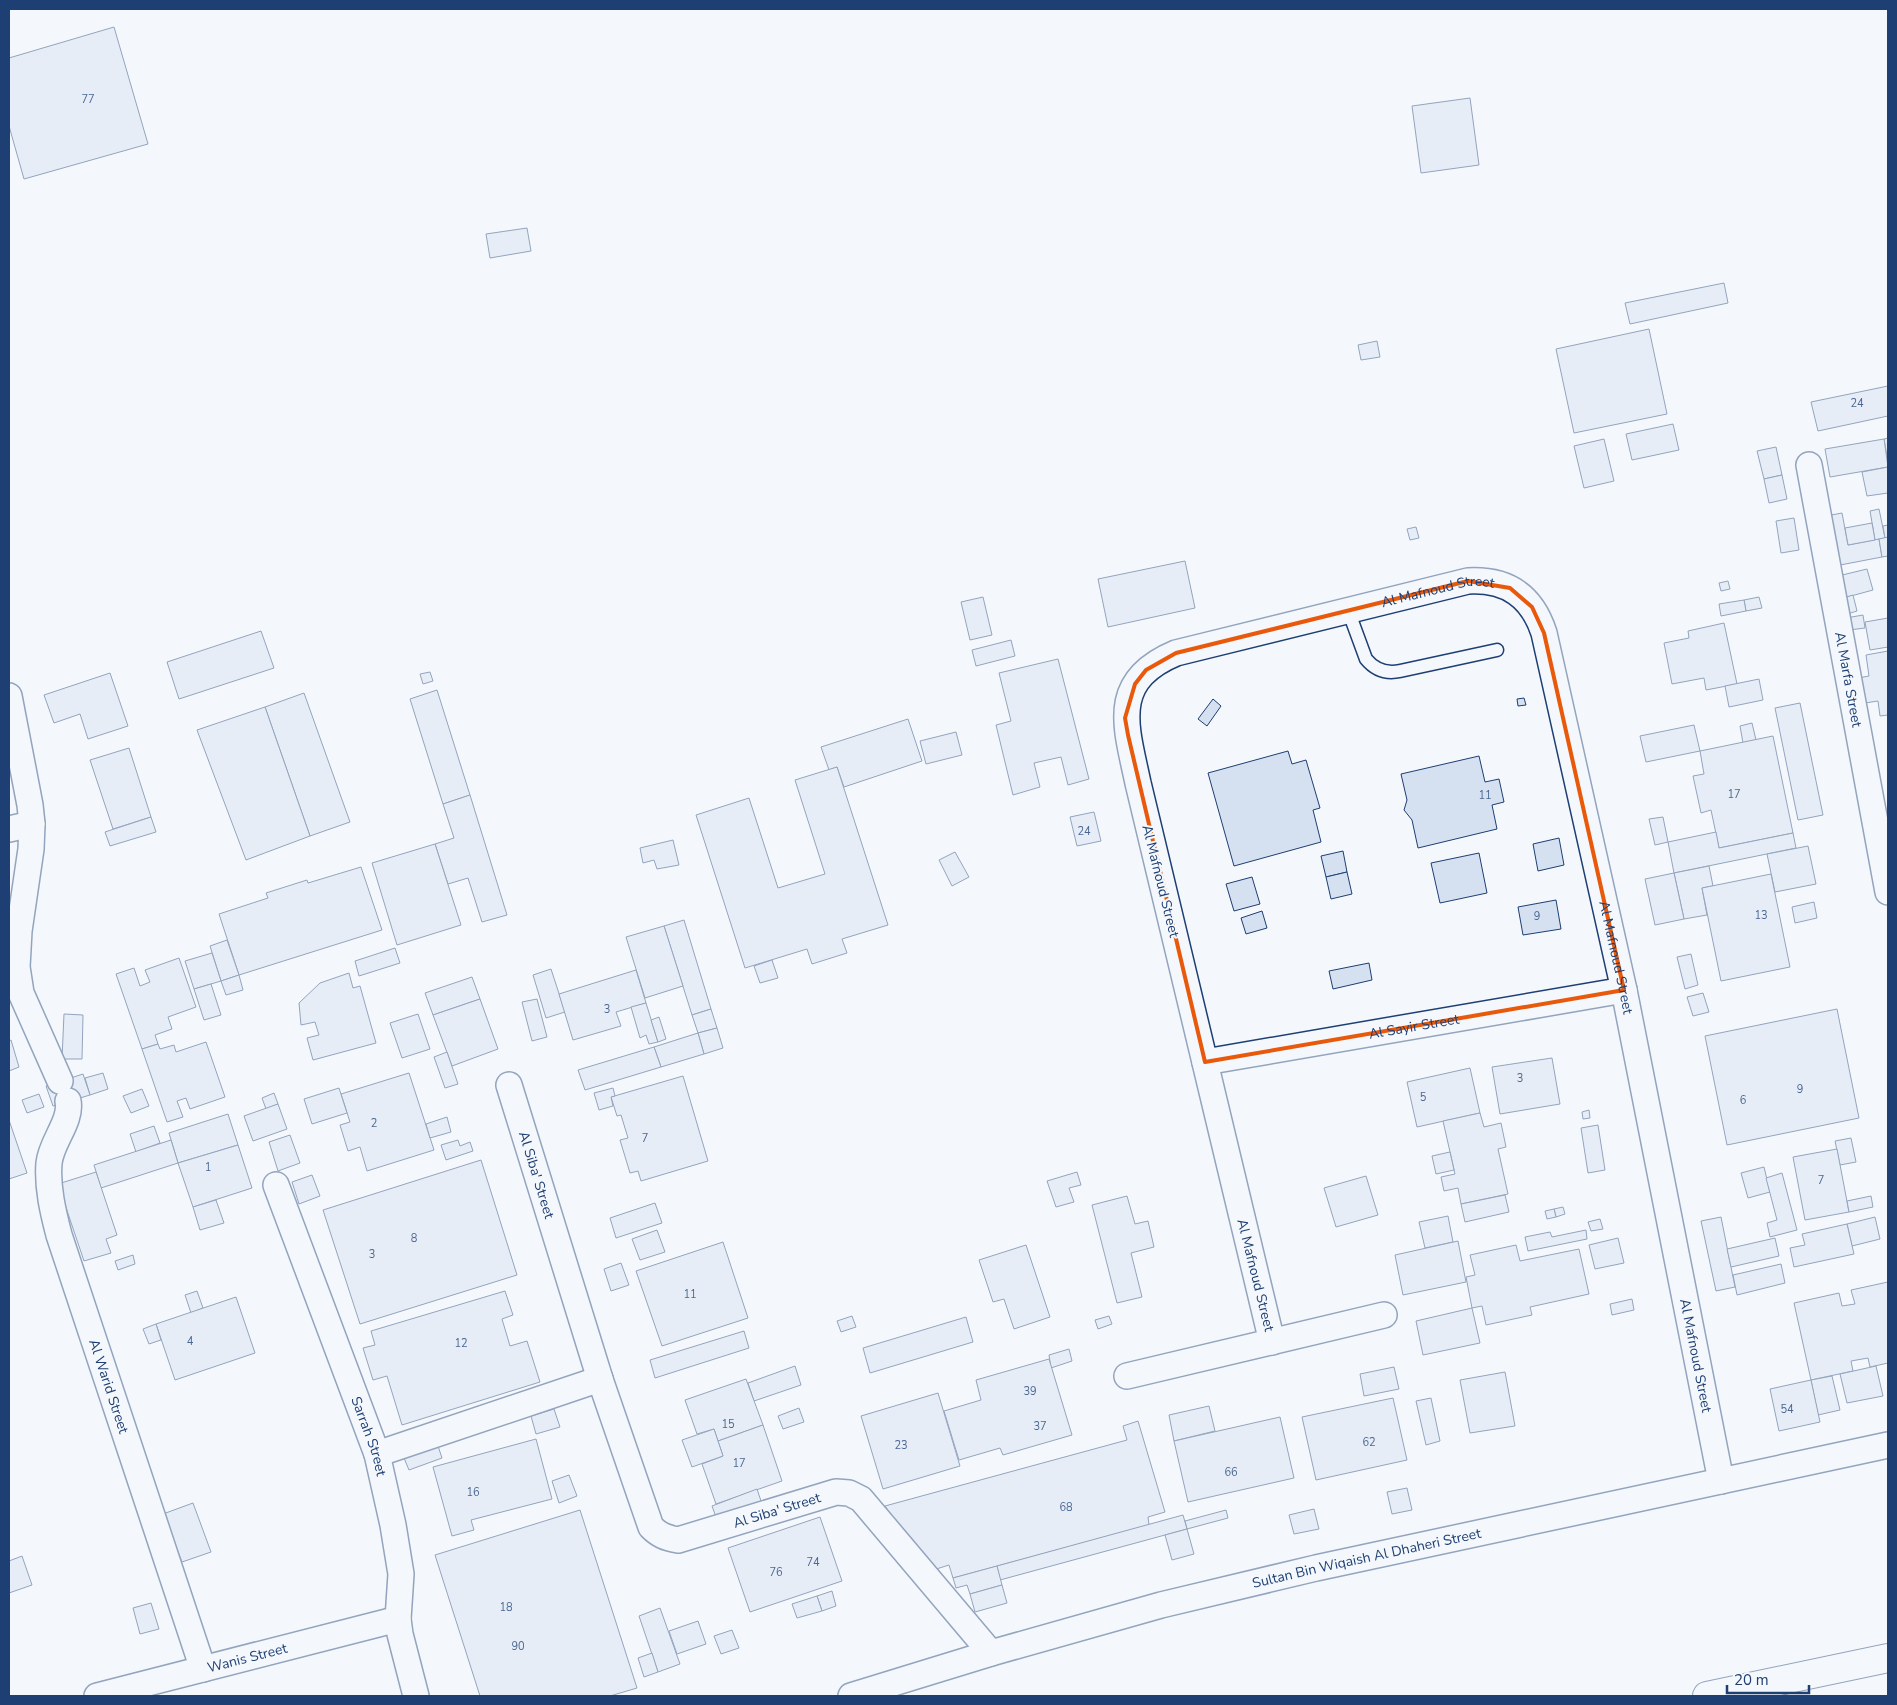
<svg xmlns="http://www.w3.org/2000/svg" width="1897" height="1705" font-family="'Nunito Sans',sans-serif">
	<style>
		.building { fill: #d5e0f0; stroke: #1d3f73 }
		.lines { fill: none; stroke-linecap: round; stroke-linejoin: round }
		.service-casing { stroke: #1d3f73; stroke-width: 15 }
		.minor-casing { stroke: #1d3f73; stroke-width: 28 }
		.trunk-casing { stroke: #1d3f73; stroke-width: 30 }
		.service { stroke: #f4f7fb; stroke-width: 12 }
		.minor { stroke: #f4f7fb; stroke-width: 25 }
		.trunk { stroke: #f4f7fb; stroke-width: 28 }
		.marked { fill: none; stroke: #e8590c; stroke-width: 4; stroke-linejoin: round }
		.labels { text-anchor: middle; stroke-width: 4; stroke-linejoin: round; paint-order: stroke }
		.number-label { font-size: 11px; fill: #4b6792 }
		.street-label { font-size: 14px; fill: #1d3f73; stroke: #f4f7fb }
	</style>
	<rect width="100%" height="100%" fill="#f4f7fb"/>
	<!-- building -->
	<g class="building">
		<polygon points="114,27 148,144 24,179 9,126 9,58"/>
		<polygon points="1470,98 1479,165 1421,173 1412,106"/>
		<polygon points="527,228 531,251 490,258 486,234"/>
		<polygon points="1724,283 1728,303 1630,324 1625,303"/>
		<polygon points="1649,329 1667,414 1574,433 1556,349"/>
		<polygon points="1377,341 1380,357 1361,360 1358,345"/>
		<polygon points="1888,386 1888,416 1818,431 1811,402"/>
		<polygon points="1673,424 1679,450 1632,460 1626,434"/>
		<polygon points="1888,438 1888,462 1884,439"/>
		<polygon points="1604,439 1614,481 1584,488 1574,446"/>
		<polygon points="1884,439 1888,467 1830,477 1825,449"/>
		<polygon points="1776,447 1782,475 1764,479 1757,451"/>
		<polygon points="1888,467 1888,493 1867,496 1862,472"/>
		<polygon points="1782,475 1787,499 1769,503 1764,479"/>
		<polygon points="1879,509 1885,538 1875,540 1870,511"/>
		<polygon points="1842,513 1848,545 1879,539 1882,557 1835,566 1826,516"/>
		<polygon points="1794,518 1799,550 1781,553 1776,521"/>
		<polygon points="1872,523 1875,540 1848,545 1845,528"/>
		<polygon points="1888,525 1888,537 1885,538 1883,526"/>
		<polygon points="1416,527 1419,538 1410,540 1407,529"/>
		<polygon points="1888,537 1888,556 1882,557 1879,539"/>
		<polygon points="1185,561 1195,608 1108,627 1098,579"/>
		<polygon points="1867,569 1873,590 1840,599 1834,577"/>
		<polygon points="1728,581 1730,589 1721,591 1719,583"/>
		<polygon points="1853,595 1857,611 1844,615 1840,599"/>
		<polygon points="983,597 992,635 970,640 961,602"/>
		<polygon points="1759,597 1762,608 1746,611 1744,600"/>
		<polygon points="1744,600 1746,611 1721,616 1719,604"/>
		<polygon points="1863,615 1865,628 1849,630 1846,618"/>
		<polygon points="1888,618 1888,647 1870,650 1865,622"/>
		<polygon points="1724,623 1737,684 1706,690 1704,678 1672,684 1664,643 1689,638 1688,631"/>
		<polygon points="261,631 274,668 179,699 167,662"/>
		<polygon points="1011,640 1015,656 976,666 972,650"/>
		<polygon points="1888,651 1888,715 1880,716 1878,701 1858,704 1853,679 1869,676 1866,655"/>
		<polygon points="1058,659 1089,779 1068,785 1061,757 1034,763 1040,787 1013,795 996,725 1011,721 999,673"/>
		<polygon points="430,672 433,681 423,684 420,674"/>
		<polygon points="110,673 128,726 88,739 80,714 54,723 44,695"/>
		<polygon points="1759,679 1763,700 1729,707 1725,686"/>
		<polygon points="437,690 470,795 443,804 410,699"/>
		<polygon points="304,693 350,822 310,836 265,707"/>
		<polygon points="1524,698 1526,705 1518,706 1517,699"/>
		<polygon points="1213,699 1221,706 1207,726 1198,719"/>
		<polygon points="1800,703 1823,815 1798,820 1775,708"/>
		<polygon points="265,707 310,836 246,860 197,730"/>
		<polygon points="908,719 922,761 844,787 837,767 829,770 821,747"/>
		<polygon points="1752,723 1756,740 1743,743 1740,726"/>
		<polygon points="1694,725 1700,751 1646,762 1640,736"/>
		<polygon points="956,732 962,755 926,764 920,741"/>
		<polygon points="1773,736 1793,833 1719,848 1711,810 1701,813 1693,776 1704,774 1700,751"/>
		<polygon points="129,748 151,817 113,829 90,760"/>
		<polygon points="1288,751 1292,764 1306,760 1320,808 1313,810 1321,842 1234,866 1208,773"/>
		<polygon points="1479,756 1485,782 1499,779 1504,802 1492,805 1497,829 1418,848 1412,820 1404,810 1407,800 1401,774"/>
		<polygon points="837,767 888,925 842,939 847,953 812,964 807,949 745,968 696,815 749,798 778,888 825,874 795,780"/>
		<polygon points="470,795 507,915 482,922 468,878 448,884 435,844 454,838 443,804"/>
		<polygon points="1094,812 1101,841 1077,846 1070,817"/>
		<polygon points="151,817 156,832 110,846 105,832"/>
		<polygon points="1663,817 1668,842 1655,845 1649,819"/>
		<polygon points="1716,832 1719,848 1793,833 1796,848 1674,873 1668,842"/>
		<polygon points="1559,838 1564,865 1538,871 1533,844"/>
		<polygon points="673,840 679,865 657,869 654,860 643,863 640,848"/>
		<polygon points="435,844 461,925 397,945 372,863"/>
		<polygon points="1808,846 1816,884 1775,892 1767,854"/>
		<polygon points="1343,851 1347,872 1326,877 1321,856"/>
		<polygon points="955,852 969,877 952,886 939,860"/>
		<polygon points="1479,853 1487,893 1440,903 1431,863"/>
		<polygon points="1709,866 1713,886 1702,888 1707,915 1684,919 1674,873"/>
		<polygon points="361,867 382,930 239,975 219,914 268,898 266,893 307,880 308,883"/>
		<polygon points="1347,872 1352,894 1331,899 1326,877"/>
		<polygon points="1674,873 1684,919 1655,925 1645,879"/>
		<polygon points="1771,874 1790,967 1721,981 1702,888"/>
		<polygon points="1252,877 1260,904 1234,911 1226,884"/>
		<polygon points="1556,900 1561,929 1523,935 1518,907"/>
		<polygon points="1814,902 1817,918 1795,923 1792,907"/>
		<polygon points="1262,911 1267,928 1246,934 1241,918"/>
		<polygon points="684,920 711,1009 692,1015 664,926"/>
		<polygon points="664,926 683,986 645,998 626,937"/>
		<polygon points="227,940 239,975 221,981 210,946"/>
		<polygon points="395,948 400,963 359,976 355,961"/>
		<polygon points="212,953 221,981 194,989 185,961"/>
		<polygon points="1691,954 1698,985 1685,989 1677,957"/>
		<polygon points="179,958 196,1007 168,1017 172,1029 155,1035 158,1044 142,1049 116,974 134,968 140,986 150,982 145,970"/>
		<polygon points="772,960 778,978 760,983 754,966"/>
		<polygon points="1369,963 1372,980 1333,989 1329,971"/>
		<polygon points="551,969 565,1012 546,1018 533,975"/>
		<polygon points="636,970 646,1003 616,1012 621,1026 573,1040 559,994"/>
		<polygon points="349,973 353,988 360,986 376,1043 313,1060 307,1038 319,1035 315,1022 301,1025 299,1003 320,983"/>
		<polygon points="239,975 243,990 226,995 221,981"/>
		<polygon points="472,977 480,999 433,1015 425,993"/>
		<polygon points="211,984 221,1015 204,1020 194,989"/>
		<polygon points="1703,993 1709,1012 1693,1016 1687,997"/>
		<polygon points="480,999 498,1049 452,1066 433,1015"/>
		<polygon points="537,999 547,1037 532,1041 522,1002"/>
		<polygon points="646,1003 658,1042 649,1044 646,1035 640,1038 631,1007"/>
		<polygon points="711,1009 717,1028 698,1033 692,1015"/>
		<polygon points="1837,1009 1859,1118 1727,1145 1705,1036"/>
		<polygon points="64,1014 83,1015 82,1059 62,1059"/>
		<polygon points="418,1014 430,1049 402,1058 390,1023"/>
		<polygon points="659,1017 666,1039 658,1042 651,1020"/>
		<polygon points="717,1028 723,1048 704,1054 698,1033"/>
		<polygon points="698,1033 704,1054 661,1067 654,1047"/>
		<polygon points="11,1040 19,1067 9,1071 9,1041"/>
		<polygon points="206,1042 225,1097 190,1109 186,1098 177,1101 183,1117 167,1122 142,1049 158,1044 160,1049 174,1045 176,1052"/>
		<polygon points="654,1047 661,1067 585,1090 578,1070"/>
		<polygon points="447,1052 458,1084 445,1088 434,1057"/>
		<polygon points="1552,1058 1560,1104 1500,1114 1492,1067"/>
		<polygon points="1470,1068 1480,1113 1417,1127 1407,1082"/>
		<polygon points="103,1073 108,1089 90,1095 85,1078"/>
		<polygon points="409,1073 434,1150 367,1171 360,1147 348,1151 340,1125 350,1122 341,1094"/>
		<polygon points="83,1074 90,1095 53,1106 46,1086"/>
		<polygon points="683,1076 708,1161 641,1181 638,1171 630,1173 620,1140 628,1138 621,1115 617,1116 611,1097"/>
		<polygon points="339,1088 347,1113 312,1124 304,1099"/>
		<polygon points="613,1088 615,1096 611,1097 613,1106 599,1110 594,1093"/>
		<polygon points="142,1089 149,1106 131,1113 123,1096"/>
		<polygon points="274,1093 278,1104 266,1109 262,1098"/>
		<polygon points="39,1094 44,1107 27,1113 22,1100"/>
		<polygon points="278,1104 287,1129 253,1141 244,1116"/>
		<polygon points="1589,1110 1590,1118 1583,1119 1582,1112"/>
		<polygon points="1480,1113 1484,1127 1501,1123 1506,1147 1498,1149 1508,1194 1461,1204 1458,1188 1444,1191 1441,1177 1455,1174 1443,1121"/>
		<polygon points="228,1114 238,1145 178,1163 169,1133"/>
		<polygon points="447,1117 451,1132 430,1138 426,1124"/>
		<polygon points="9,1120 27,1173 9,1179"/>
		<polygon points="1598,1125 1605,1170 1588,1173 1581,1128"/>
		<polygon points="154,1126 160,1143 136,1152 130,1134"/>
		<polygon points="290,1135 300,1163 278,1171 269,1142"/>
		<polygon points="1851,1138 1856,1162 1840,1165 1835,1141"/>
		<polygon points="171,1140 178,1163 101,1188 94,1165"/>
		<polygon points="458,1140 460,1146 470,1142 473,1151 446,1160 441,1145"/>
		<polygon points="238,1145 252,1188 193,1207 178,1163"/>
		<polygon points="1837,1149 1849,1212 1805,1220 1793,1157"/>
		<polygon points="1450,1152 1454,1170 1436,1174 1432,1156"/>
		<polygon points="481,1160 517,1275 360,1324 323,1210"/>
		<polygon points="1764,1167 1770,1192 1748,1198 1741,1173"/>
		<polygon points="96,1172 117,1235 106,1239 111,1253 84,1261 58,1184"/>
		<polygon points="1077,1172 1081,1185 1069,1188 1074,1202 1056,1207 1047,1181"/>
		<polygon points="1782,1173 1797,1230 1770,1237 1767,1223 1777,1220 1766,1178"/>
		<polygon points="312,1175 320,1196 299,1204 292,1182"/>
		<polygon points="1366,1176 1378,1215 1336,1227 1324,1188"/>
		<polygon points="1505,1195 1509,1212 1465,1222 1461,1204"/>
		<polygon points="1127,1196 1135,1224 1148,1221 1154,1247 1131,1253 1142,1297 1117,1303 1092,1205"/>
		<polygon points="1871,1196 1873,1207 1849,1212 1847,1201"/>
		<polygon points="216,1200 224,1223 200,1230 193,1207"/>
		<polygon points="655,1203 662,1223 616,1238 610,1218"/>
		<polygon points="1563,1207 1565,1214 1556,1217 1554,1209"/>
		<polygon points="1554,1209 1556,1217 1547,1219 1545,1211"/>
		<polygon points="1448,1216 1453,1242 1425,1248 1419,1222"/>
		<polygon points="1721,1217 1735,1287 1716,1291 1701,1221"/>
		<polygon points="1875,1217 1880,1239 1852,1246 1847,1224"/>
		<polygon points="1600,1219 1603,1229 1591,1231 1588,1222"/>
		<polygon points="1847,1224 1854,1254 1794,1267 1790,1248 1805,1245 1802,1234"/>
		<polygon points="657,1230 665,1252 640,1260 632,1239"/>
		<polygon points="1586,1230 1587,1239 1528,1251 1525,1237 1550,1232 1552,1237"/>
		<polygon points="1618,1238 1624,1263 1595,1269 1589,1245"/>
		<polygon points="1775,1238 1779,1256 1731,1267 1727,1249"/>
		<polygon points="1458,1241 1466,1282 1403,1295 1395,1255"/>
		<polygon points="723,1242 748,1318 662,1346 636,1271"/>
		<polygon points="1026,1245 1050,1317 1014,1329 1004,1299 993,1302 979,1260"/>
		<polygon points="1516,1245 1520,1261 1579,1249 1589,1294 1530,1307 1532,1315 1486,1325 1482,1306 1472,1308 1466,1277 1475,1275 1470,1255"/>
		<polygon points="133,1255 135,1264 118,1270 115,1261"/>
		<polygon points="621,1263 629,1285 611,1291 604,1269"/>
		<polygon points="1781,1264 1785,1283 1737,1295 1733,1275"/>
		<polygon points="1888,1282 1888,1363 1870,1367 1868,1358 1851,1361 1853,1371 1811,1380 1794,1303 1839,1293 1842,1306 1855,1304 1851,1290"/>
		<polygon points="197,1291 203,1308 191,1313 185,1295"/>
		<polygon points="505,1291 513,1315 502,1319 510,1346 527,1341 540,1382 402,1425 387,1376 373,1380 363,1348 375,1345 371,1331"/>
		<polygon points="236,1297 255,1353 175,1380 156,1324"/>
		<polygon points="1632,1299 1634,1310 1612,1315 1610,1304"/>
		<polygon points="1472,1308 1480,1343 1423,1355 1416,1321"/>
		<polygon points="852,1316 856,1327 841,1332 837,1321"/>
		<polygon points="1109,1316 1112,1324 1098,1329 1095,1320"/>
		<polygon points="966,1317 973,1342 870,1373 863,1348"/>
		<polygon points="156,1324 161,1340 149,1344 143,1329"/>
		<polygon points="744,1331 749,1348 655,1378 650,1360"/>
		<polygon points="1069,1349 1072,1361 1051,1368 1049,1355"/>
		<polygon points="1049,1359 1072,1435 1003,1455 1000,1448 959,1460 944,1411 981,1400 976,1380"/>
		<polygon points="795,1366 801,1385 754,1401 748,1383"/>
		<polygon points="1876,1366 1883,1396 1847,1403 1840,1374"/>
		<polygon points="1394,1367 1399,1389 1364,1396 1360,1374"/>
		<polygon points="1505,1372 1515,1426 1470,1433 1460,1380"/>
		<polygon points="1832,1376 1840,1410 1818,1415 1811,1380"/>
		<polygon points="746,1379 763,1425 718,1441 714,1429 697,1434 685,1400"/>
		<polygon points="1811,1380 1820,1422 1779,1431 1770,1389"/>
		<polygon points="938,1393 960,1466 883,1489 861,1416"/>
		<polygon points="1393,1398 1407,1460 1316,1480 1302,1417"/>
		<polygon points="1431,1398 1440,1441 1426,1445 1416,1401"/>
		<polygon points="1209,1406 1215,1431 1174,1441 1169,1415"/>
		<polygon points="799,1408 804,1422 783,1429 778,1416"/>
		<polygon points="554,1409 560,1427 536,1434 531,1416"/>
		<polygon points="1280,1417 1294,1478 1188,1502 1174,1441"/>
		<polygon points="1138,1421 1165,1512 1148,1517 1149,1525 953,1578 949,1565 930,1571 885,1506 1127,1440 1123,1426"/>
		<polygon points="763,1425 782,1481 716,1504 702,1464 723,1456 718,1441"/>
		<polygon points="714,1429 723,1456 692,1467 682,1440"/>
		<polygon points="536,1439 552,1499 471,1520 474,1530 452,1536 433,1467"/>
		<polygon points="438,1446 442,1458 409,1470 404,1458"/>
		<polygon points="569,1475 577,1496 559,1503 552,1481"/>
		<polygon points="1407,1488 1412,1510 1392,1514 1387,1492"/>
		<polygon points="757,1489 761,1501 716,1517 712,1506"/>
		<polygon points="193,1503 211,1552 182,1562 163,1514"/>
		<polygon points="1314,1509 1319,1529 1294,1534 1289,1515"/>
		<polygon points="580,1510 637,1688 610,1696 480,1696 435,1555"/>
		<polygon points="1226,1510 1228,1518 1187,1529 1185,1521"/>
		<polygon points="1183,1515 1187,1529 1000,1580 997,1566"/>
		<polygon points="820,1517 842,1581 750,1612 728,1548"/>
		<polygon points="1187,1529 1194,1554 1172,1560 1165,1535"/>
		<polygon points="22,1556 32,1585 9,1593 9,1561"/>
		<polygon points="997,1566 1002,1585 970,1594 967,1585 956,1588 953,1578"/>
		<polygon points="1002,1585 1007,1603 975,1612 970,1594"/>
		<polygon points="832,1591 836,1606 822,1611 817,1596"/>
		<polygon points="817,1596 822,1611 797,1618 792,1604"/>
		<polygon points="151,1603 159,1629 140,1634 133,1608"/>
		<polygon points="660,1608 680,1664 658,1672 639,1616"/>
		<polygon points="698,1621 706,1644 677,1654 669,1631"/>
		<polygon points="732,1630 739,1648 721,1654 714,1636"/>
		<polygon points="652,1653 658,1672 644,1677 638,1658"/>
	</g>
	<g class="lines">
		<!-- service casing -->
		<g class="service-casing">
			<path id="service" d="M1348 610 1366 659C1375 670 1386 674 1400 671L1497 650"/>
		</g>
		<!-- minor casing -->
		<g class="minor-casing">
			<g id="minor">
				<path id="s1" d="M1809 465 1888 892"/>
				<polyline points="9,696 30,805 32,824 31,849 19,931 17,967 21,993 60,1081"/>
				<polyline points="9,829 32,824"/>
				<path id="s2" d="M1205 1062 1624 990"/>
				<path id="s3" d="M509 1085 600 1379 651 1527C659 1535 666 1538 678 1540L836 1492 849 1493 861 1499 991 1653"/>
				<path id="s4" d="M68 1101C72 1121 51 1142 49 1163 47 1187 53 1212 59 1235L203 1669"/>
				<path id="s5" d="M276 1185 377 1454 393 1525 401 1574 398 1619 400 1634 416 1696"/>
				<path id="s6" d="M1272 1342 1138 783C1126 726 1109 681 1176 653L1468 581C1507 579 1532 596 1544 633L1624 990 1721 1481"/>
				<polyline points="1127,1376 1384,1315"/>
				<polyline points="377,1454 600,1379"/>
				<path id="s7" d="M97 1696 398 1619"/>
				<path id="s8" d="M851 1696 991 1653 1161 1605 1316 1568 1888 1445"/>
			</g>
		</g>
		<!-- trunk casing -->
		<g class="trunk-casing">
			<polyline id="trunk" points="1707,1696 1888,1658"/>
		</g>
		<!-- service -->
		<use href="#service" class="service"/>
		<!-- minor -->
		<use href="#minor" class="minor"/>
		<!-- trunk -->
		<use href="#trunk" class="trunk"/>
	</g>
	<!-- marked area -->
	<path d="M0 0H1897V1705H0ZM1468 581 1510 588 1532 607 1544 633 1624 990 1205 1062 1128 735 1125 718 1135 684 1146 670 1176 653Z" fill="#f4f7fb" fill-opacity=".55" fill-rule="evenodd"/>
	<path class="marked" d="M1468 581 1510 588 1532 607 1544 633 1624 990 1205 1062 1128 735 1125 718 1135 684 1146 670 1176 653Z"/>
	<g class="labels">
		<!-- number labels -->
		<g class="number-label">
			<text x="88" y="103">77</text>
			<text x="1857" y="407">24</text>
			<text x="1734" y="798">17</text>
			<text x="1485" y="799">11</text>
			<text x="1084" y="835">24</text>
			<text x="1761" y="919">13</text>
			<text x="1537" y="920">9</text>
			<text x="607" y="1013">3</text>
			<text x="1520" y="1082">3</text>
			<text x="1800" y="1093">9</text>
			<text x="1423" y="1101">5</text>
			<text x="1743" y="1104">6</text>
			<text x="374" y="1127">2</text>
			<text x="645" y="1142">7</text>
			<text x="208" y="1171">1</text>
			<text x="1821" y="1184">7</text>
			<text x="414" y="1242">8</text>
			<text x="372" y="1258">3</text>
			<text x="690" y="1298">11</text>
			<text x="190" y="1345">4</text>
			<text x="461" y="1347">12</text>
			<text x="1030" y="1395">39</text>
			<text x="1787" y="1413">54</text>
			<text x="728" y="1428">15</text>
			<text x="1040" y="1430">37</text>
			<text x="1369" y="1446">62</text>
			<text x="901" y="1449">23</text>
			<text x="739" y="1467">17</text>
			<text x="1231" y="1476">66</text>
			<text x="473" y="1496">16</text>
			<text x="1066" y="1511">68</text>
			<text x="813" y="1566">74</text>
			<text x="776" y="1576">76</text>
			<text x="506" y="1611">18</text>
			<text x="518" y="1650">90</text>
		</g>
		<!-- street labels -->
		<g class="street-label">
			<text dy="5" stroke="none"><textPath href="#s6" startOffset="998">Al Mafnoud Street</textPath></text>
			<text dy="5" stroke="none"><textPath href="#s1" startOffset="218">Al Marfa Street</textPath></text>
			<text transform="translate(1161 881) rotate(76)" y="5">Al Mafnoud Street</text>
			<text dy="5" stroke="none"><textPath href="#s6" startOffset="1462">Al Mafnoud Street</textPath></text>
			<text dy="5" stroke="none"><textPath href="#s2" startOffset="212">Al Sayir Street</textPath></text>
			<text dy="5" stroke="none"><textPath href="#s3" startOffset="94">Al Siba' Street</textPath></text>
			<text transform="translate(1256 1275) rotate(76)" y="5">Al Mafnoud Street</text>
			<text dy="5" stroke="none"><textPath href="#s6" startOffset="1868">Al Mafnoud Street</textPath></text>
			<text dy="5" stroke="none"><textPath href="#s4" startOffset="298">Al Warid Street</textPath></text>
			<text dy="5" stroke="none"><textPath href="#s5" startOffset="268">Sarrah Street</textPath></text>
			<text dy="5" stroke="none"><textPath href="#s3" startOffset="598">Al Siba' Street</textPath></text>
			<text dy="5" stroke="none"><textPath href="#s8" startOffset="534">Sultan Bin Wiqaish Al Dhaheri Street</textPath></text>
			<text dy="5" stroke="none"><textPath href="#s7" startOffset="155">Wanis Street</textPath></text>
		</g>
	</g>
	<!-- border -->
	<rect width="1897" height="1705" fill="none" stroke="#1d3f73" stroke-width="20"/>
	<!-- scale -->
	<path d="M1727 1685v8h82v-8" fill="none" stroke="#1d3f73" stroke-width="2.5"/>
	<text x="1734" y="1685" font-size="15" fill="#1d3f73" stroke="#f4f7fb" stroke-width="4" paint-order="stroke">20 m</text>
</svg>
